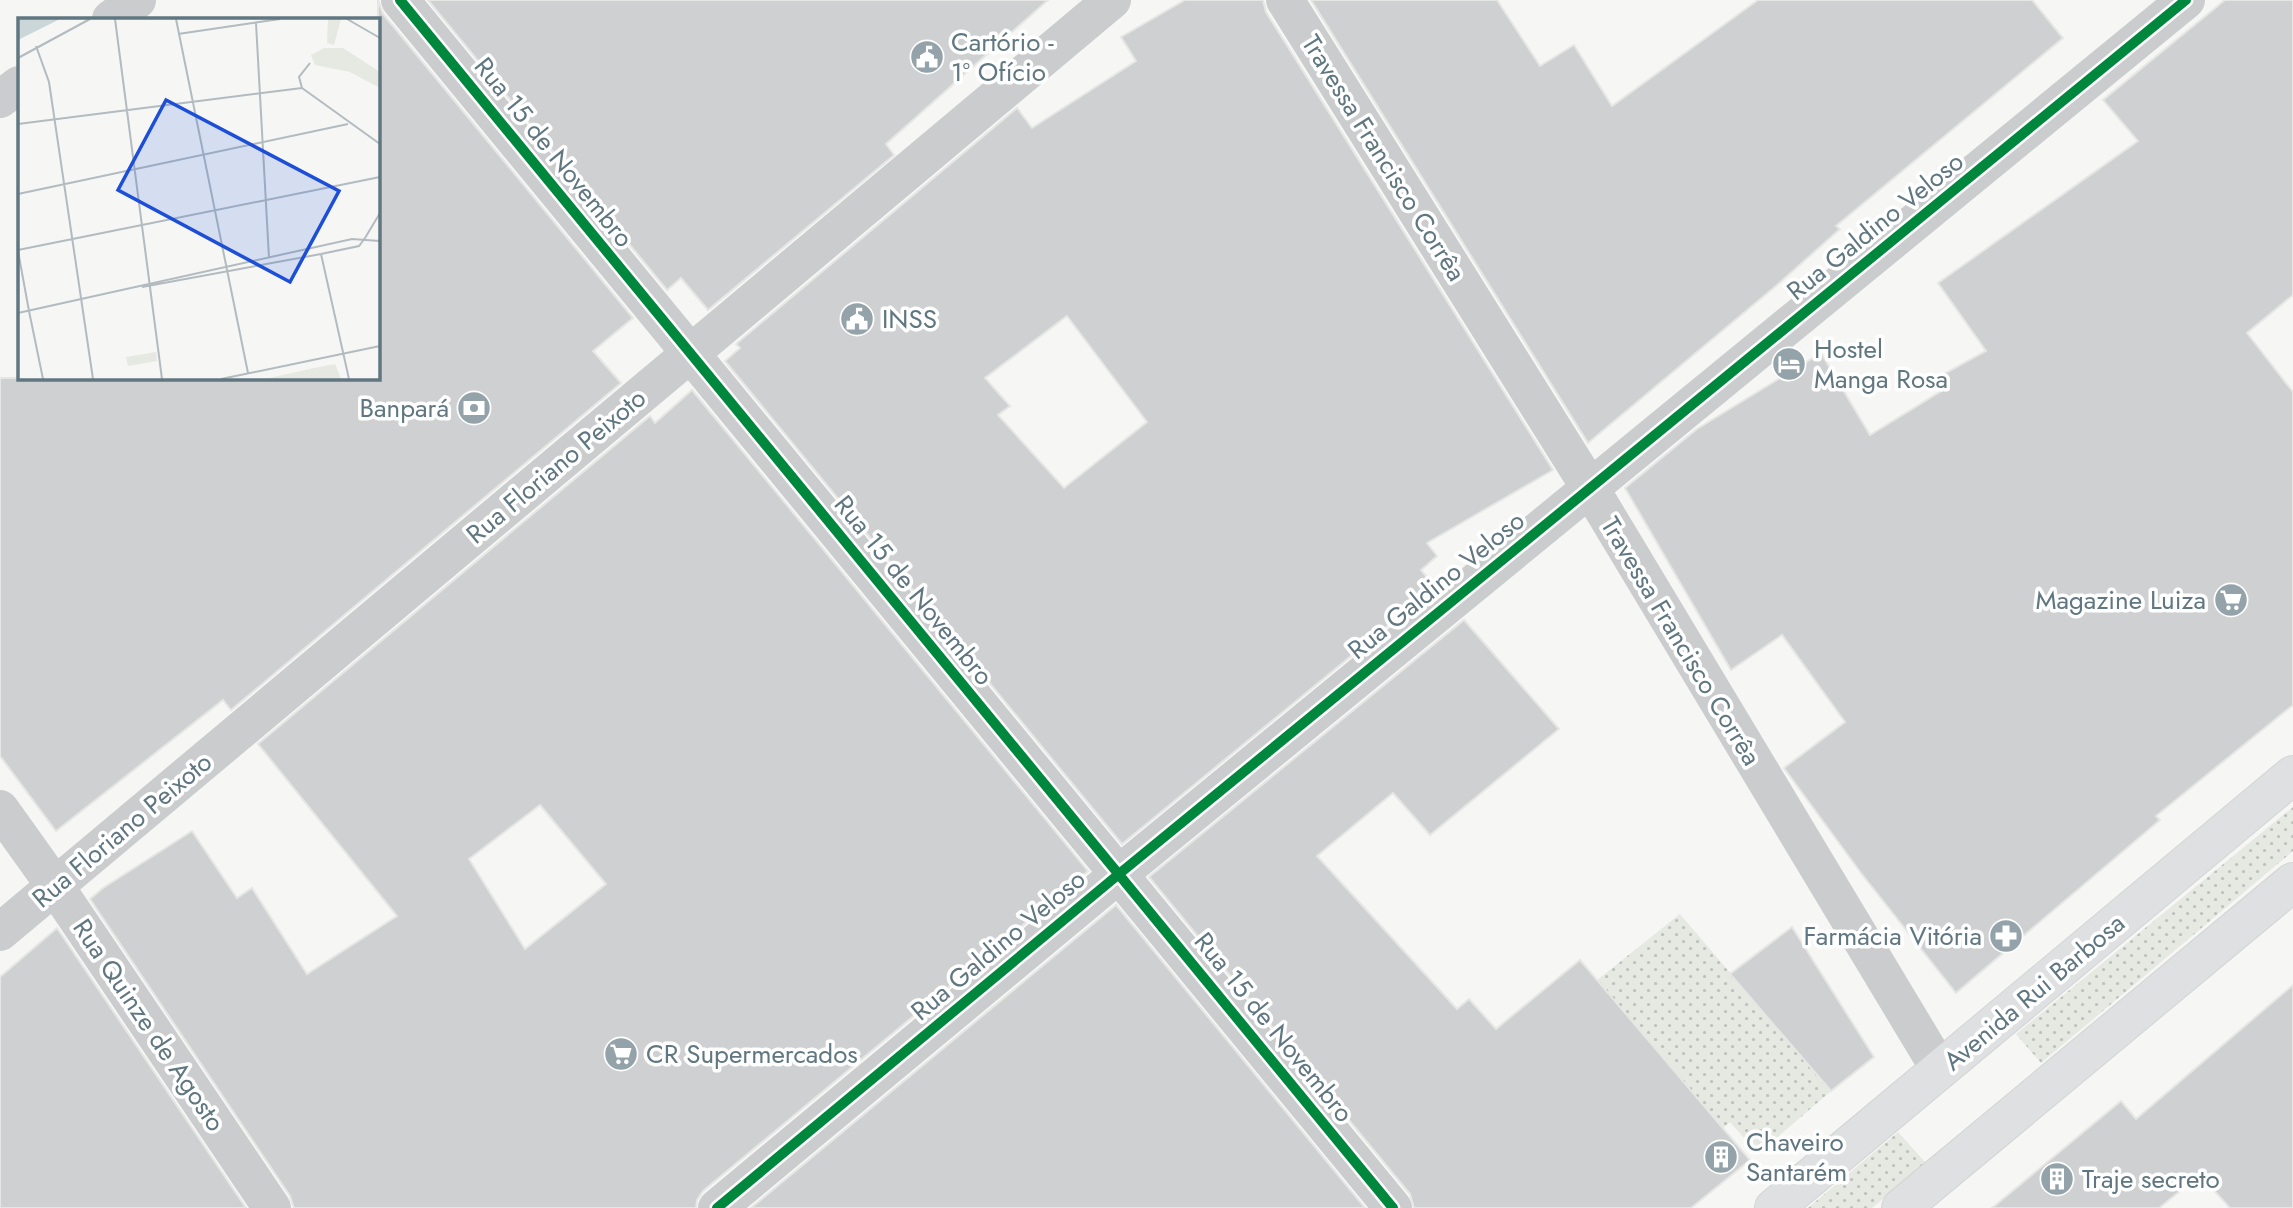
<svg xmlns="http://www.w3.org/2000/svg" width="2293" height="1208" font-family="Jost,sans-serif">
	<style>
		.green { fill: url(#green-dots) }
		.building { fill: #ced0d1; stroke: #e6e6e4; stroke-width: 2; fill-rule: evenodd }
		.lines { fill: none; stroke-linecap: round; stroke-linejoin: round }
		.secondary-casing { stroke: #d3d4d5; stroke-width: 40 }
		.street { stroke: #cbcccd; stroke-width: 38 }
		.secondary { stroke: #dfe0e1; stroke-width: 38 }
		.cycleway-casing { stroke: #fff; stroke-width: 15 }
		.cycleway { stroke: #00873e; stroke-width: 10 }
		.labels { text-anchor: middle; stroke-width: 7; stroke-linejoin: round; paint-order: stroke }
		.poi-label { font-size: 26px; fill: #607781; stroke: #fff; text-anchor: start }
		.street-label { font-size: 26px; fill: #607781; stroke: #fff }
		.inset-road { fill: none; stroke: #b1bbc0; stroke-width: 2 }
		.view { fill: #1d4ed8; fill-opacity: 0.15; stroke: #1d4ed8; stroke-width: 3.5 }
		.inset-edge { fill: none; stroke: #607781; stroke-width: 3.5 }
	</style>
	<defs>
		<pattern id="green-dots" width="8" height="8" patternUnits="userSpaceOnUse" patternTransform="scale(1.75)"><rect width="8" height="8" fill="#e6e8e2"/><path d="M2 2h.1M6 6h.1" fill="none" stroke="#bec1bd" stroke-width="1.8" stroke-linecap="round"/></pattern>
	</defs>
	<rect width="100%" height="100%" fill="#f6f6f5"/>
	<!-- green -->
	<g class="green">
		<polygon points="2293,807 2293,851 2041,1063 2016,1034"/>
		<polygon points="1680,914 1831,1091 1758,1154 1730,1122 1723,1128 1718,1123 1596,981"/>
		<polygon points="1898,1132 1926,1163 1872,1208 1808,1208"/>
	</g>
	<!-- building -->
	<g class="building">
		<polygon points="378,0 383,14 633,318 593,351 621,383 231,710 223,700 56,831 0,756 0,378 378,378"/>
		<polygon points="428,0 1048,0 886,144 894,155 708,310 681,278 667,290"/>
		<path d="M1185 0H1263L1266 12 1553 470 1427 543 1437 556 1421 570 1435 587 1122 844 725 361 740 348 736 344 1017 108 1032 128 1136 61 1121 37ZM1067 316 1147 422 1064 488 998 415 1010 406 985 378Z"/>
		<polygon points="1311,0 1497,0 1540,66 1574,45 1612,106 1758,0 2032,0 2063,38 1836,226 1840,229 1777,285 1588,443"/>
		<polygon points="2225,0 2293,0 2293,295 2247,333 2293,392 2293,705 2156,816 2160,820 1956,993 1861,873 1784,768 1845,722 1782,635 1731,670 1625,488 1697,429 1821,353 1870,435 1946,388 1942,375 1986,351 1938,283 2138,141 2103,100"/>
		<path d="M692 390 1088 871 703 1191 697 1200 696 1208H294L290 1196 90 899 103 888 192 831 237 898 252 888 307 974 397 916 258 744 650 416 655 423ZM540 805 606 884 525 949 469 859Z"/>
		<polygon points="1464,620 1559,729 1430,835 1393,793 1317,856 1457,1009 1469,999 1496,1029 1580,960 1750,1160 1691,1208 1414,1208 1410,1194 1149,877"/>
		<polygon points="1116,905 1365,1208 751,1208"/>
		<polygon points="1792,927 1874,1057 1831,1091 1730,974"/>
		<polygon points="57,928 246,1208 0,1208 0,977"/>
		<polygon points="2293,985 2293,1208 2230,1208 2200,1175 2159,1208 1992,1208 2121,1101 2136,1119"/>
	</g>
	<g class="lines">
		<!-- secondary casing -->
		<g class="secondary-casing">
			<g id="secondary">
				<polyline points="1774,1208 2293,775"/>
				<polyline points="1901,1208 2293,882"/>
			</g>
		</g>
		<!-- street -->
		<g class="street">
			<polyline points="400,0 1393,1208"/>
			<polyline points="1285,0 1590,488 1940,1070"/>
			<polyline points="111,19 137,0"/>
			<polyline points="0,99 19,85"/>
			<polyline points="0,809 55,886 272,1208"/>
			<polyline points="0,932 1112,0"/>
			<polyline points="717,1208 1119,874 2186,0"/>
		</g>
		<!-- secondary -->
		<use href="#secondary" class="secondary"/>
		<!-- cycleway casing -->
		<g class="cycleway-casing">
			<g id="cycleway">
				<polyline points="400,0 1393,1208"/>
				<polyline points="717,1208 1119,874 2186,0"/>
			</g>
		</g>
		<!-- cycleway -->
		<use href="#cycleway" class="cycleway"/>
	</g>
	<!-- icons -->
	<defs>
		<g id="civic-disc" transform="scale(1.75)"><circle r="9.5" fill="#94a3aa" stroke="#fff"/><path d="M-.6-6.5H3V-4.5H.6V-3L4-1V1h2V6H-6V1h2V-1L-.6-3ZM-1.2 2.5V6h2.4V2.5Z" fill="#fff"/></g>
		<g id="hotel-disc" transform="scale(1.75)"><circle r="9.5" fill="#94a3aa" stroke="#fff"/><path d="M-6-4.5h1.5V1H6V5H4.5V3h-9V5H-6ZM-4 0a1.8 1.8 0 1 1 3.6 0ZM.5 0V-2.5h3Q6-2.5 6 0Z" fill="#fff"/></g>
		<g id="bank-disc" transform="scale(1.75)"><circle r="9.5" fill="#94a3aa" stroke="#fff"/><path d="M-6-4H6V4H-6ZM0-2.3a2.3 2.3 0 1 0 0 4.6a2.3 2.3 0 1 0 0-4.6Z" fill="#fff"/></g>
		<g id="supermarket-disc" transform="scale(1.75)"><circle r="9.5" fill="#94a3aa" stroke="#fff"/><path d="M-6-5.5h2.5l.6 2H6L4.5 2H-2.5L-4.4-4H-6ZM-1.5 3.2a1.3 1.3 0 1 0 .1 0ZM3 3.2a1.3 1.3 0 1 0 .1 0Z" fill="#fff"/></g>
		<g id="pharmacy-disc" transform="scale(1.75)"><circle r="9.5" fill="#94a3aa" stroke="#fff"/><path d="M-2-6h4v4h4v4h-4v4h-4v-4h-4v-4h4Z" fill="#fff"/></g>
		<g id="building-disc" transform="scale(1.75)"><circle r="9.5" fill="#94a3aa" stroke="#fff"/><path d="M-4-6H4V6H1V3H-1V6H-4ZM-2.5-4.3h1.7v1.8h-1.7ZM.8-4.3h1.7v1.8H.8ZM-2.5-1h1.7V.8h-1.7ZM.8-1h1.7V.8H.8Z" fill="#fff"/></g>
	</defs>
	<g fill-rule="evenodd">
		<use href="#civic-disc" x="927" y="57"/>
		<use href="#civic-disc" x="857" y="319"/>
		<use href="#hotel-disc" x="1789" y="364"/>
		<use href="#bank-disc" x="474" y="408"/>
		<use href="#supermarket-disc" x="2231" y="600"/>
		<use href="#pharmacy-disc" x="2006" y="936"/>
		<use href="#supermarket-disc" x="621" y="1054"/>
		<use href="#building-disc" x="1721" y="1157"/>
		<use href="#building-disc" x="2057" y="1179"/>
	</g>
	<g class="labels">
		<!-- poi labels -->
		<g class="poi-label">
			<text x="951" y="51">Cartório -<tspan x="951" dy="30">1° Ofício</tspan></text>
			<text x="882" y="328">INSS</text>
			<text x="1814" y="358">Hostel<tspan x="1814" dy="30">Manga Rosa</tspan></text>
			<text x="449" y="417" text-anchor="end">Banpará</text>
			<text x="2206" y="609" text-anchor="end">Magazine Luiza</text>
			<text x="1982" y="945" text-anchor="end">Farmácia Vitória</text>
			<text x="646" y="1063">CR Supermercados</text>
			<text x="1746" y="1151">Chaveiro<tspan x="1746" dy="30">Santarém</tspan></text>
			<text x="2082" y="1188">Traje secreto</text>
		</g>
		<!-- street labels -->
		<g class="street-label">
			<text transform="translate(554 152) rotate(51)" y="9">Rua 15 de Novembro</text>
			<text transform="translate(1384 158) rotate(58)" y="9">Travessa Francisco Corrêa</text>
			<text transform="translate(1875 226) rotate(-39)" y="9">Rua Galdino Veloso</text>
			<text transform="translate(556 466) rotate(-40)" y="9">Rua Floriano Peixoto</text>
			<text transform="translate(1436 585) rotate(-39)" y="9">Rua Galdino Veloso</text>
			<text transform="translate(914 590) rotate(51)" y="9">Rua 15 de Novembro</text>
			<text transform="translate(1681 641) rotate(59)" y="9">Travessa Francisco Corrêa</text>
			<text transform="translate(122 830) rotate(-40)" y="9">Rua Floriano Peixoto</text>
			<text transform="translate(998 945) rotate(-40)" y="9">Rua Galdino Veloso</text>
			<text transform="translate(2034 992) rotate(-40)" y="9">Avenida Rui Barbosa</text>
			<text transform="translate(149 1025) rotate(56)" y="9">Rua Quinze de Agosto</text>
			<text transform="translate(1274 1027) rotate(51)" y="9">Rua 15 de Novembro</text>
		</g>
	</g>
	<!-- overview -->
	<g transform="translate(18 18)">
		<rect width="362" height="362" fill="#f6f6f5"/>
		<path d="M310 1H323L316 27 309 25ZM306 30H325L362 54V70L332 54 297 47 293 37ZM138 334 139 343 110 348 108 339ZM317 346 323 361H247L296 350Z" fill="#e6e8e2"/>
		<path d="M0 1H42L0 22Z" fill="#cbd6d8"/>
		<path class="inset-road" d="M97 1 144 361M158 1 230 355M329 1 362 20M238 5 251 240M160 16 262 1M18 28 31 64 75 361M0 40 72 1M292 45 281 59 284 70 362 126M0 106 284 70M0 176 330 106M347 220 362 195M0 232 362 159M0 233 11 293M303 236 331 361M124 269 303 236 341 228 347 220M11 293 25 361M0 295 334 221 362 223M203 361 362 328"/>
		<path class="view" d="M148 82 321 173 272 264 100 172Z"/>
		<rect width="362" height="362" class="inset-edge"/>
	</g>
</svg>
